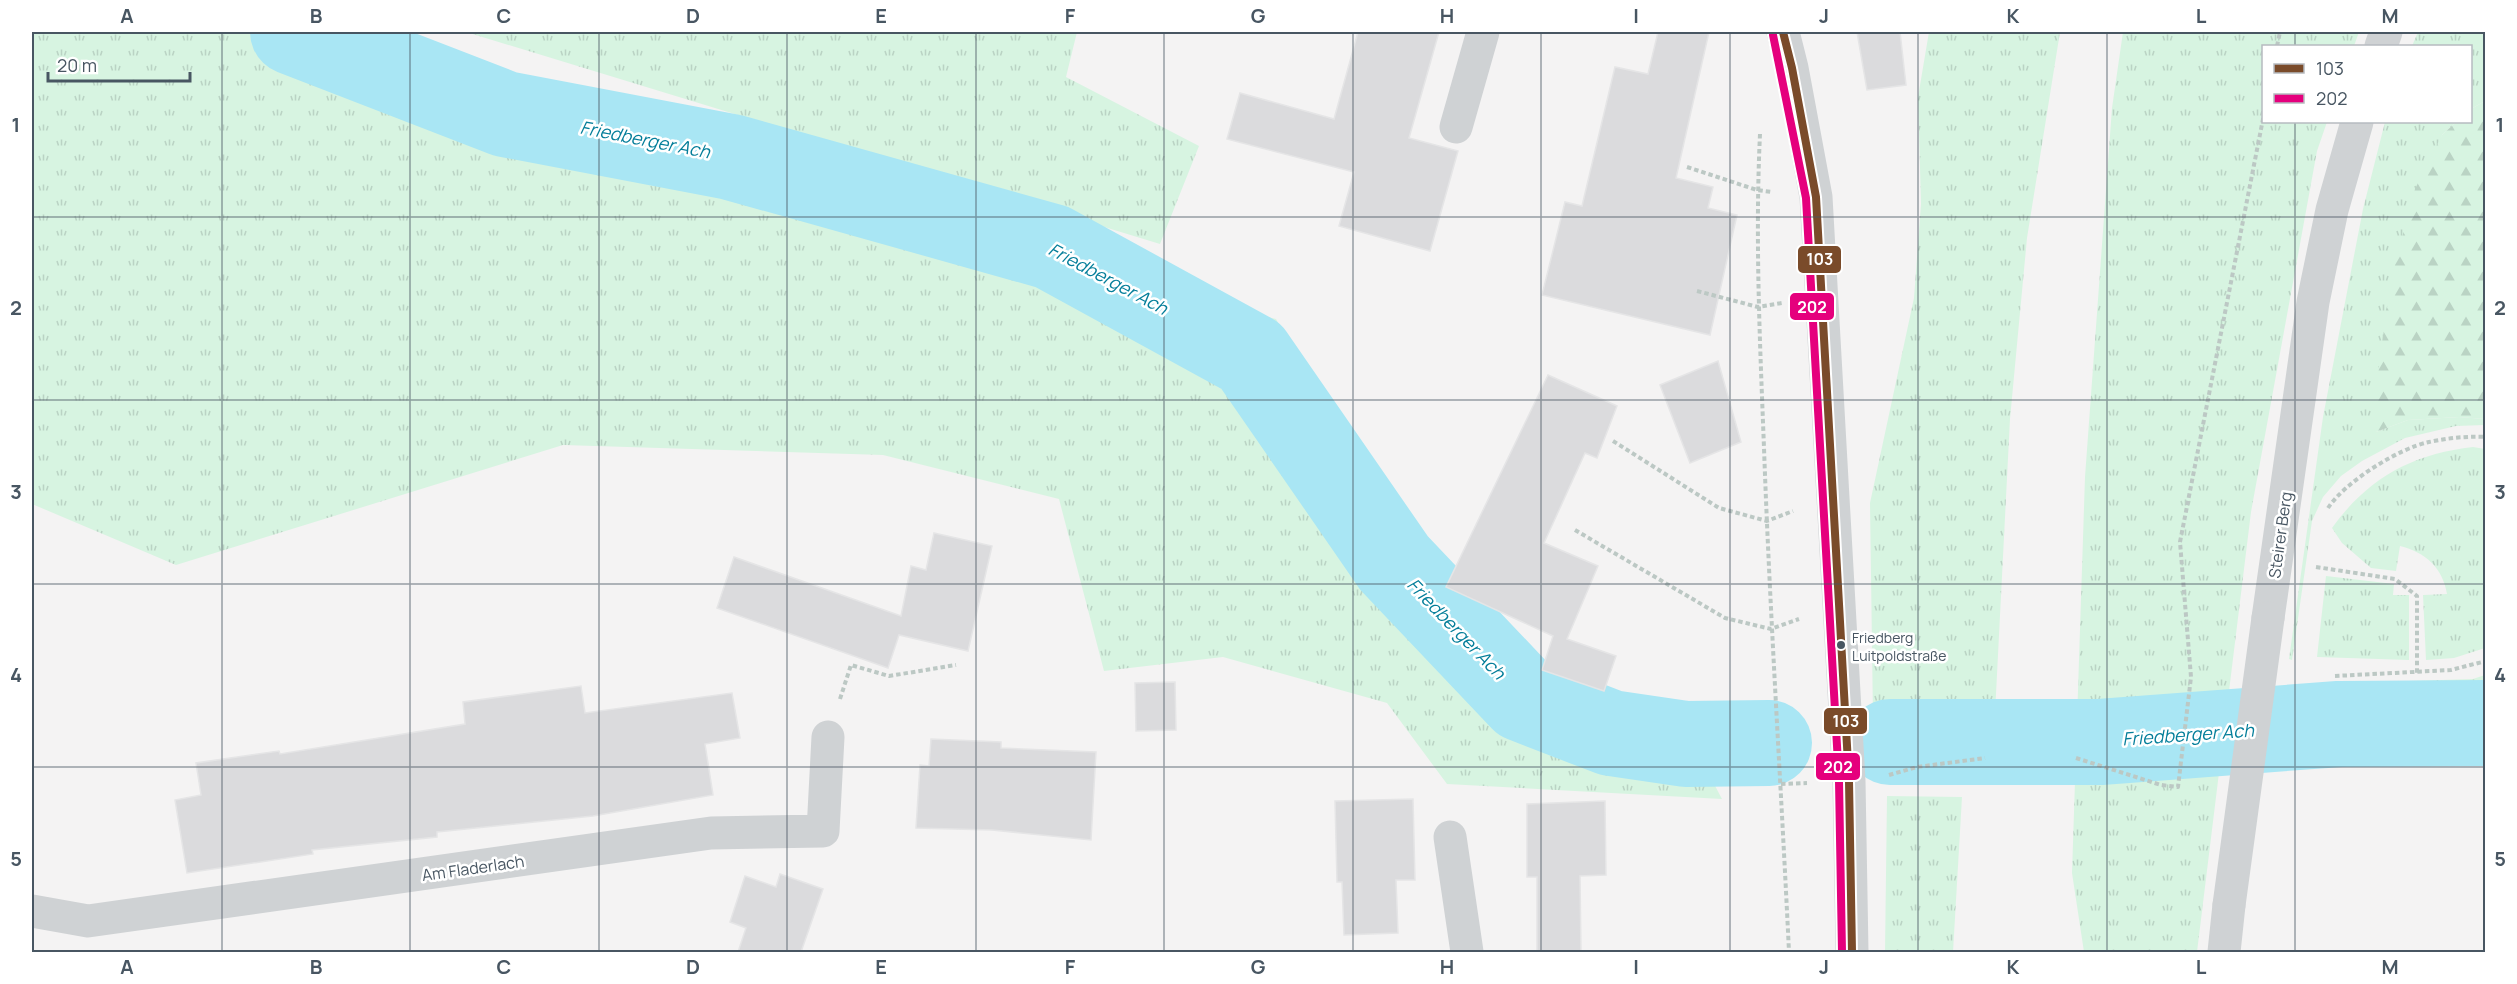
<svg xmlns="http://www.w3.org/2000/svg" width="2517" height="984" font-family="Manrope,sans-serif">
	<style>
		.grass { fill: url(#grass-tufts) }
		.forest { fill: url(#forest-firs) }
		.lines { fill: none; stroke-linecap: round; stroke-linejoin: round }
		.river { stroke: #a9e6f4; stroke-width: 86 }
		.building { fill: #dbdbdd; stroke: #e5e5e6; stroke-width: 1.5 }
		.path { stroke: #bcc8c4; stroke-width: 4; stroke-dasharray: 4.5 3; stroke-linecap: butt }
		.minor { stroke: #cfd2d4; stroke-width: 33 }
		.minor-bridge { stroke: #cfd2d4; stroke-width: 33 }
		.bus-1-casing { stroke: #fff; stroke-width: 12 }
		.bus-2-casing { stroke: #fff; stroke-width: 12 }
		.bus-1 { stroke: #7a4b2a; stroke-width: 8 }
		.bus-2 { stroke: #e5007d; stroke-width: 8 }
		.grid { fill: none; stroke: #485662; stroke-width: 1.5; stroke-opacity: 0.55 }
		.bus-dot { fill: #485662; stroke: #fff; stroke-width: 2 }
		.labels { text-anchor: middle; stroke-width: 5; stroke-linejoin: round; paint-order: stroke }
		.bus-label { font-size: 14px; fill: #485662; stroke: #fff; text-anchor: start }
		.street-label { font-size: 16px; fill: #485662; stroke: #fff }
		.water-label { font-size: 18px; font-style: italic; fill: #047e9a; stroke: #fff }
		.line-badge { stroke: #fff; stroke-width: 2 }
		.badge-label { font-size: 16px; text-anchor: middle; font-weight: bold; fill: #fff }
		.neatline { fill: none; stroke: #485662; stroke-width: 2 }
		.grid-label { font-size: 20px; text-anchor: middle; font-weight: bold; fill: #485662 }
	</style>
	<defs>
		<pattern id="grass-tufts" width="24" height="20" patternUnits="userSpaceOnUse" patternTransform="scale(1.5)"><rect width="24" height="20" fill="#d7f4e1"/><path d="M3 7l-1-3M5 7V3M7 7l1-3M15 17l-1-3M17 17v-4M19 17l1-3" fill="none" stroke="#bad3c4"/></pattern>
		<pattern id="forest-firs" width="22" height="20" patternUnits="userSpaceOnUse" patternTransform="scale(1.5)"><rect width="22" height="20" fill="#d7f4e1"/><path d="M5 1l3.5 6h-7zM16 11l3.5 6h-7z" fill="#bad3c4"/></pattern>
	</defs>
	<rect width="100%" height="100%" fill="#f4f3f3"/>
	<!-- grass -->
	<g class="grass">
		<polygon points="32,32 246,32 387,93 1276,319 1380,503 1530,677 1671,702 1722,799 1447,784 1387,703 1223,657 1104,671 1059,499 883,455 563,445 176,565 32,504"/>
		<polygon points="466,32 1077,32 1066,77 1199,146 1160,244"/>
		<polygon points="1929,32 2060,32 2027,238 2010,419 1995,714 1873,718 1870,503 1914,298 1921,204 1918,97"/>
		<polygon points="2123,32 2359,32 2354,46 2264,46 2264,122 2327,122 2317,151 2251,512 2197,952 2084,952 2072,873 2085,477 2112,108"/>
		<polygon points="2418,32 2485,32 2485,101 2471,109 2470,46 2412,46"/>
		<polygon points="2385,122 2456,122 2442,135 2376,432 2408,420 2459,417 2485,419 2485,425 2456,426 2405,438 2362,461 2341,476 2323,497 2312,521 2292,660 2289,659 2323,417 2363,209"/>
		<path d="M2473 447 2485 449V648L2454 658 2426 660 2423 595 2447 594C2443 568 2425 552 2400 546L2396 571 2371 568 2342 543 2332 528C2368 478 2412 454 2473 447Z"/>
		<polygon points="2326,576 2394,584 2393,595 2409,595 2409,660 2317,657"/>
		<polygon points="2485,675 2485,707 2349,714 2345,683 2473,679"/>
		<polygon points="1887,796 1962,797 1953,952 1885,952"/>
	</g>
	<!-- forest -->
	<polygon class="forest" points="2485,101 2485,419 2459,417 2408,420 2376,432 2376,387 2391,279 2415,189 2442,135 2456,122 2470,122 2471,109"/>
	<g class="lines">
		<!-- river -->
		<g class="river">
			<polyline points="293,32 505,114 731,157 1052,247 1251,356 1394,563 1523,699 1611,733 1686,744 1769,743"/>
			<polyline points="1890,742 2100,742 2339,724 2486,723"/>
		</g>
	</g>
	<!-- building -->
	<g class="building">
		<polygon points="1358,32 1439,32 1409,138 1458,151 1430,251 1339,226 1354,172 1227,139 1240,93 1334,119"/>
		<polygon points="1658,32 1709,32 1676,178 1713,187 1708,208 1737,215 1710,335 1542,295 1565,202 1582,206 1615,67 1648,74"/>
		<polygon points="1857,32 1900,32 1906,85 1867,90"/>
		<polygon points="1718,361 1741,442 1690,463 1660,385"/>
		<polygon points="1548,375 1617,406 1597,458 1585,453 1544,543 1598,566 1567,639 1616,656 1604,691 1542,670 1553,636 1446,587"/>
		<polygon points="934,533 992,546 968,651 899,635 888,668 717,608 734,557 901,616 911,566 926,570"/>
		<polygon points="1175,682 1176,730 1136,731 1135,683"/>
		<polygon points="581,686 585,713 732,693 740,738 705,744 713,795 593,816 437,832 437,837 312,850 313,854 187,873 175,800 201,795 196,763 279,751 280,754 465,724 463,702"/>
		<polygon points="931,739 1001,742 1001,748 1096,752 1091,840 992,830 916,828 920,765 929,766"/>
		<polygon points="1413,799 1415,880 1396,880 1398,933 1344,935 1342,882 1337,882 1335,801"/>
		<polygon points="1605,801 1606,875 1580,876 1581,952 1537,952 1537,877 1527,877 1527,804"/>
		<polygon points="780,874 823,889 801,952 738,952 746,928 730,922 745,876 776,887"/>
	</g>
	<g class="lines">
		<!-- path -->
		<g class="path">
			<polyline points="2277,46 2280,32"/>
			<path d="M1760 134C1755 239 1760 344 1764 448 1770 616 1781 784 1789 952"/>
			<polyline points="1687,167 1757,190 1772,192"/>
			<polyline points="1697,291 1758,307 1782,303"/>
			<polyline points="1613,441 1719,508 1767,521 1793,511"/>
			<path d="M2328 508C2345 482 2399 448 2429 442 2448 438 2467 436 2486 437"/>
			<polyline points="1575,530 1725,618 1771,629 1799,619"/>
			<polyline points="2316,567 2395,579 2417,596 2417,673"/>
			<polyline points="2335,676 2451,670 2486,661"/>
			<polyline points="840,699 851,665 889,676 956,665"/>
			<polyline points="2076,758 2161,785 2178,787 2191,677 2180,542 2264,114"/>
			<polyline points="1889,775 1917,767 1985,758"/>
			<polyline points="1781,784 1807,783"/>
		</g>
		<!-- minor -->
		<g class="minor">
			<polyline points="1783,32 1792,68 1816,197 1849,781 1852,952"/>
			<polyline points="2381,46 2386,32"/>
			<polyline points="1456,127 1483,32"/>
			<polyline points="2268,618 2313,302 2332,210 2357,122"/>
			<polyline points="1450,837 1467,952"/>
			<polyline points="32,911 88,921 711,833 823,831 828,737"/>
			<polyline points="2224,952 2229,905"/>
		</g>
		<!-- minor-bridge -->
		<polyline class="minor-bridge" points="2229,905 2268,618"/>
		<!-- bus-1 casing -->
		<g class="bus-1-casing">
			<polyline id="bus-1" points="1783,32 1792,68 1816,197 1849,781 1852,952"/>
		</g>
		<!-- bus-2 casing -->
		<g class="bus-2-casing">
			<polyline id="bus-2" points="1773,35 1806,198 1839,781 1842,952"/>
		</g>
		<!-- bus-1 -->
		<use href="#bus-1" class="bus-1"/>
		<!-- bus-2 -->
		<use href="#bus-2" class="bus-2"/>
	</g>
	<!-- grid -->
	<path class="grid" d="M222 32V952M410 32V952M599 32V952M787 32V952M976 32V952M1164 32V952M1353 32V952M1541 32V952M1730 32V952M1918 32V952M2107 32V952M2295 32V46M2295 122V952M32 217H2486M32 400H2486M32 584H2486M32 767H2486"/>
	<!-- markers -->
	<circle class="bus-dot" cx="1841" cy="645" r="5"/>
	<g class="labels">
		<!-- bus labels -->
		<g class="bus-label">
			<text x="1852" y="643">Friedberg<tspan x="1852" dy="18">Luitpoldstraße</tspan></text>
		</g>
		<!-- street labels -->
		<g class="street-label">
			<text transform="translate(2280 535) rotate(-82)" y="6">Steirer Berg</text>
			<text transform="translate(473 868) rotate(-8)" y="6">Am Fladerlach</text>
		</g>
		<!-- water labels -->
		<g class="water-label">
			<text transform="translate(645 140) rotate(11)" y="6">Friedberger Ach</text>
			<text transform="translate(1108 279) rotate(28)" y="6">Friedberger Ach</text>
			<text transform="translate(1456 629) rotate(46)" y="6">Friedberger Ach</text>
			<text transform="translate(2188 735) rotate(-4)" y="6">Friedberger Ach</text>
		</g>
	</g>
	<g class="line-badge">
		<rect x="1797" y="245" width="45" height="29" rx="6" fill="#7a4b2a"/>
		<rect x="1789" y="292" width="46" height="29" rx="6" fill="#e5007d"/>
		<rect x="1823" y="707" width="45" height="28" rx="6" fill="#7a4b2a"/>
		<rect x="1815" y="752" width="46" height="29" rx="6" fill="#e5007d"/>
	</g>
	<g class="badge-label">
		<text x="1820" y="265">103</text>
		<text x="1812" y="313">202</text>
		<text x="1846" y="727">103</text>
		<text x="1838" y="773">202</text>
	</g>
	<!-- border -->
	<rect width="2517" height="984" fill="none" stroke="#ffffff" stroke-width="66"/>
	<!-- legend -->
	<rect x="2262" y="45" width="210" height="78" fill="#ffffff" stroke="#b6bbc0" stroke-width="1.5"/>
	<rect x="2274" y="64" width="30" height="9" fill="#7a4b2a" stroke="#b6bbc0" stroke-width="1.5"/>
	<text x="2316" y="75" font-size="18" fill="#485662">103</text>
	<rect x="2274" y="94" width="30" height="9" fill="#e5007d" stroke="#b6bbc0" stroke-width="1.5"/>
	<text x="2316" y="105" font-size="18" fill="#485662">202</text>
	<!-- scale -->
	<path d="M48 72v9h142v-9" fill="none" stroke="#485662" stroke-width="3"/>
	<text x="57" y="72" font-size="18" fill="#485662" stroke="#ffffff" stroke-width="4.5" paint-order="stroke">20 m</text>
	<rect x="33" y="33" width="2451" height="918" class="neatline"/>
	<g class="grid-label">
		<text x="127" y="23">A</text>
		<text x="316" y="23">B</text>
		<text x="504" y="23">C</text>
		<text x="693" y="23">D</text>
		<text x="881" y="23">E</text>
		<text x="1070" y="23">F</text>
		<text x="1258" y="23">G</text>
		<text x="1447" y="23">H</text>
		<text x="1636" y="23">I</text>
		<text x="1824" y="23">J</text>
		<text x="2013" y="23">K</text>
		<text x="2201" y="23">L</text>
		<text x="2390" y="23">M</text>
		<text x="16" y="132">1</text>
		<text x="2500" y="132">1</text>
		<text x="16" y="315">2</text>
		<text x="2500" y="315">2</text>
		<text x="16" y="499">3</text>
		<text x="2500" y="499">3</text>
		<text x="16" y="682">4</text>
		<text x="2500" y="682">4</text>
		<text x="16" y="866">5</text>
		<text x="2500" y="866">5</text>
		<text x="127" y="974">A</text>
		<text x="316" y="974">B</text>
		<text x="504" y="974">C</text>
		<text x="693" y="974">D</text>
		<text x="881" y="974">E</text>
		<text x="1070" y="974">F</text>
		<text x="1258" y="974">G</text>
		<text x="1447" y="974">H</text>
		<text x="1636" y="974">I</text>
		<text x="1824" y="974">J</text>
		<text x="2013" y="974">K</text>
		<text x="2201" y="974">L</text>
		<text x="2390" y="974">M</text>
	</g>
</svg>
